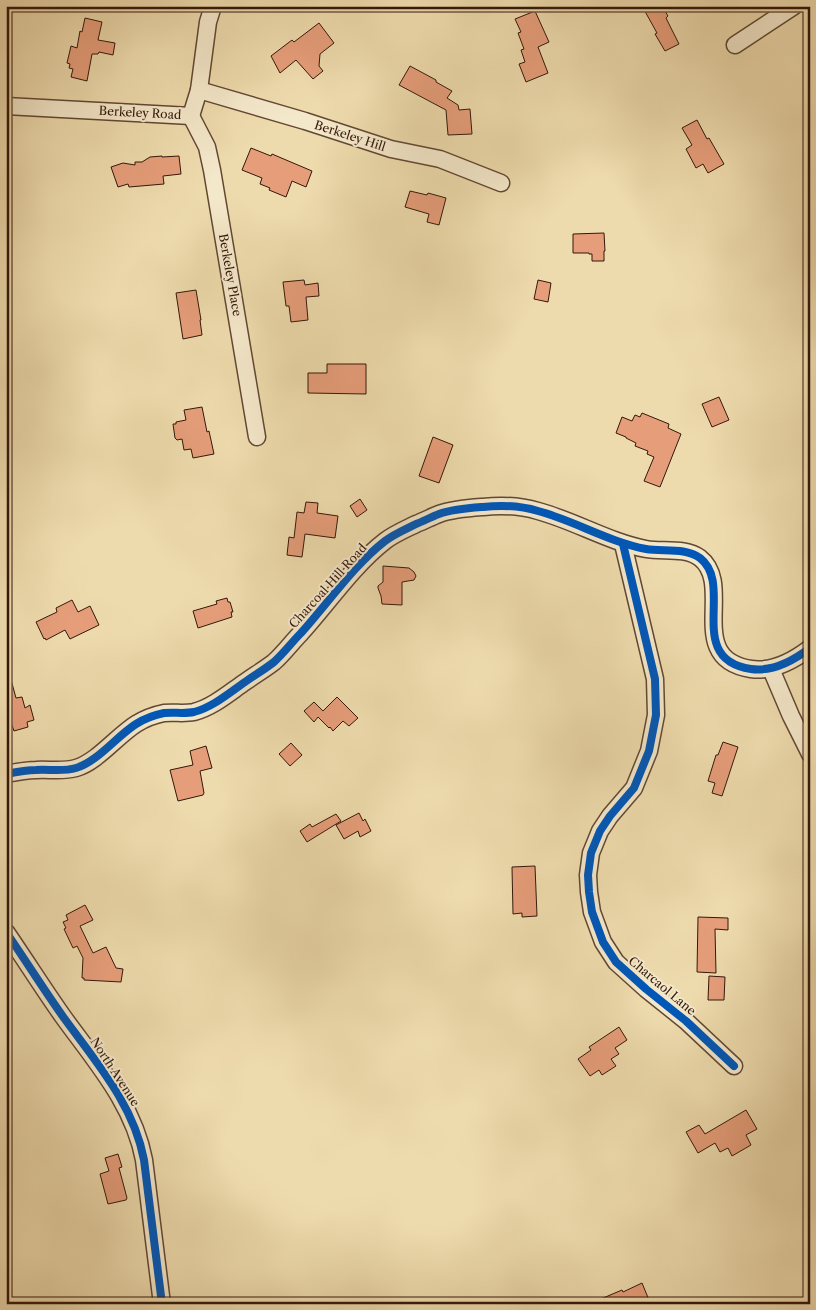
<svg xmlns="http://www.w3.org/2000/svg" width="816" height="1310" font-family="'Libre Caslon Text',serif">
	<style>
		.building { fill: #e69e7a; stroke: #34170a }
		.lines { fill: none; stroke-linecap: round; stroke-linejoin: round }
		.minor-casing { stroke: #624833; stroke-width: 19 }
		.minor { stroke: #f4e8ca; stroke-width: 16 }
		.cycleway-casing { stroke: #f4e8ca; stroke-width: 11 }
		.cycleway { stroke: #0057b8; stroke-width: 8 }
		.labels { text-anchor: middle; stroke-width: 4; stroke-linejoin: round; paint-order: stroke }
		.street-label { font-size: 12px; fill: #34170a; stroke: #f4e8ca }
	</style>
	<rect width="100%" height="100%" fill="#eedbad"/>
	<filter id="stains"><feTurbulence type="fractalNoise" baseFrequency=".004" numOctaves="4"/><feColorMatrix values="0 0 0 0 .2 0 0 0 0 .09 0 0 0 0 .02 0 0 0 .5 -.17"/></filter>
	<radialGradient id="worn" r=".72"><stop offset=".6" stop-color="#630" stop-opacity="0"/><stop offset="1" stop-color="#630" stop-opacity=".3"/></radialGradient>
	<!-- building -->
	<g class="building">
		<polygon points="642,6 662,6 668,16 666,18 679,44 665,51 655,34 657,33"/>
		<polygon points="535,11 549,42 538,47 548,73 526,82 519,64 525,62 521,50 524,49 518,33 521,32 515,19"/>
		<polygon points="85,18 102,22 98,40 115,43 113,55 99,52 98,54 92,54 87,81 71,77 73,69 69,68 70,64 67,63 71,46 77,48 80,31 82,32"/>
		<polygon points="319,23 334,43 320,54 319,66 323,71 313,79 296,60 280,73 271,56 292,40 294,42"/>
		<polygon points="410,66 436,80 436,82 452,91 447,98 458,105 459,110 470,109 472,134 448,135 446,110 399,85"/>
		<polygon points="697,120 707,139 709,138 724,164 708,173 703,164 696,168 686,149 692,145 682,128"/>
		<polygon points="251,148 271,156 272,154 312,171 306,187 292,181 286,197 269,190 270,188 260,184 262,178 242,170"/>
		<polygon points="162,156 162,157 179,156 181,174 163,176 164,184 129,187 128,184 118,187 111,167 123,163 135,165 135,162 142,162 150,157"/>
		<polygon points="410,191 427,195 428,193 446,198 439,225 427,222 429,214 405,207"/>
		<polygon points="604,233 605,251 604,251 604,261 592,261 592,254 589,254 589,253 573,253 573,234"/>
		<polygon points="304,280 305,285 318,283 319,296 306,297 308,320 291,322 289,306 286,306 283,282"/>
		<polygon points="538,280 551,283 548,302 534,299"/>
		<polygon points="196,290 201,320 200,320 202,335 183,339 176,293"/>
		<polygon points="327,364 366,364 366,394 308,393 308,373 327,373"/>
		<polygon points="719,397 729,420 712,427 702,404"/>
		<polygon points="202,407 207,432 209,431 214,454 193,458 191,449 184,450 182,439 177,440 175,438 173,424 176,424 176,422 186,420 184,410"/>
		<polygon points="642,413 669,424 668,428 681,434 660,487 644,481 654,457 647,454 648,451 635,446 636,443 626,438 626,437 616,433 622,417 632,421 635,415 640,417"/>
		<polygon points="433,437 453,445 439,483 419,476"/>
		<polygon points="360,499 367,510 357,517 350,506"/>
		<polygon points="306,502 318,503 317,513 338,516 335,538 305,534 302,557 287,555 289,537 294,538 297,512 304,513"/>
		<polygon points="383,566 409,568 414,572 416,576 414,580 402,582 402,605 382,604 381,596 378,588 378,586 383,582"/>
		<polygon points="227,598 228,602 230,602 233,612 231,612 232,617 198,628 193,611 217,604 216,601"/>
		<polygon points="72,600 78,612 90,606 99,625 70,639 65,630 46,640 45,638 44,639 36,622 57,612 56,608"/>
		<polygon points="6,676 10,676 16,698 22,697 25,708 30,705 34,720 27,722 28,727 14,731 6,708"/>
		<polygon points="337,697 358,718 349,726 343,721 333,731 330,727 329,728 318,717 314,722 304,711 314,702 323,711"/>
		<polygon points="723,742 738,747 722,796 712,793 715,783 708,781 716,755 718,755"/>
		<polygon points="291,743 302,755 290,766 279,754"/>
		<polygon points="206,746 212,768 200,771 204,793 203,795 178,801 170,770 193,765 190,751"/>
		<polygon points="359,813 363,821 365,819 371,831 360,837 358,831 344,839 336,825"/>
		<polygon points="336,814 341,821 307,842 300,831 310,824 312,827"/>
		<polygon points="535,866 537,916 522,917 522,913 513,914 512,867"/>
		<polygon points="85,905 93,920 80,926 93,953 106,947 116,968 123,969 121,982 84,980 84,978 82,978 83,958 77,946 73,948 64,929 66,928 63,922 68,920 66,915"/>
		<polygon points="698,917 728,918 728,930 715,929 716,973 697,972"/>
		<polygon points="709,976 725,977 724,1000 708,1000"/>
		<polygon points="619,1027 627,1040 615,1048 619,1054 611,1059 616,1066 602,1075 599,1070 590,1076 578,1059 591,1050 589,1047"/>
		<polygon points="746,1110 757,1129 746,1135 751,1145 732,1156 728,1148 720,1152 715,1143 698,1153 686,1132 699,1125 705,1134"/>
		<polygon points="118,1154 122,1167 119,1168 127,1198 126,1200 108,1204 100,1174 109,1171 105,1158"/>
		<polygon points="642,1283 649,1300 639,1304 589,1304 622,1290 623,1292"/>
	</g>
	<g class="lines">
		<!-- minor casing -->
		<g class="minor-casing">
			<g id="minor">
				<polyline points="735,45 794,6"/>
				<polyline points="199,90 305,121 391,149 440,159 501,183"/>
				<polyline points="6,106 191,116"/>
				<polyline points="191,116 207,147 212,170 257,437"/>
				<polyline points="191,116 199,90 208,22 213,6"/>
				<polyline points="623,544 655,679 656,715 649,751 634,788 610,816 600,831 591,853 588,875 589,892 592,912 603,942 616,962 646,989 686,1021 734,1066"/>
				<polyline points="771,669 791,716 810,754"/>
				<path d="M6 774C16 772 26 770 36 770 49 769 63 772 76 768 97 762 117 736 136 724 144 719 154 715 164 713 174 712 184 714 194 712 213 707 229 693 245 682 255 675 265 669 274 662 284 653 292 642 301 633 329 602 353 566 385 541 394 534 406 529 416 524 424 521 431 517 439 514 453 509 469 508 483 507 501 505 521 506 538 511 575 521 609 542 646 549 663 552 685 547 700 558 735 585 684 659 751 669 772 672 793 661 810 648"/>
				<path d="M6 932C26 961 44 990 64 1018 96 1062 134 1105 144 1160L162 1304"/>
			</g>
		</g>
		<!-- minor -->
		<use href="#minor" class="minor"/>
		<!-- cycleway casing -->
		<g class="cycleway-casing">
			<g id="cycleway">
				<polyline points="623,544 655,679 656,715 649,751 634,788 610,816 600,831 591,853 588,875 589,892 592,912 603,942 616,962 646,989 686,1021 734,1066"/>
				<path d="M6 774C16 772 26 770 36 770 49 769 63 772 76 768 97 762 117 736 136 724 144 719 154 715 164 713 174 712 184 714 194 712 213 707 229 693 245 682 255 675 265 669 274 662 284 653 292 642 301 633 329 602 353 566 385 541 394 534 406 529 416 524 424 521 431 517 439 514 453 509 469 508 483 507 501 505 521 506 538 511 575 521 609 542 646 549 663 552 685 547 700 558 735 585 684 659 751 669 772 672 793 661 810 648"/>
				<path d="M6 932C26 961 44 990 64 1018 96 1062 134 1105 144 1160L162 1304"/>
			</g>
		</g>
		<!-- cycleway -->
		<use href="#cycleway" class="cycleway"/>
	</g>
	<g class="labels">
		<!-- street labels -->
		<g class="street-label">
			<text transform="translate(140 113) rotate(3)" y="4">Berkeley Road</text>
			<text transform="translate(350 136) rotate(18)" y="4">Berkeley Hill</text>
			<text transform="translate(230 275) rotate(80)" y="4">Berkeley Place</text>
			<text transform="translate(328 586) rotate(-48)" y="4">Charcoal Hill Road</text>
			<text transform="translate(662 986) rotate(40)" y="4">Charcaol Lane</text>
			<text transform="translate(115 1072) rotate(57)" y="4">North Avenue</text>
		</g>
	</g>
	<!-- margin -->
	<rect width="816" height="1310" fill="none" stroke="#eedbad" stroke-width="25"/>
	<rect x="8" y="8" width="801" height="1295" fill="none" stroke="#34170a" stroke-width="2.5"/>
	<rect x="12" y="12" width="791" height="1285" fill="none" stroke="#34170a"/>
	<rect width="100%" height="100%" filter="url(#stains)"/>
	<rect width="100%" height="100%" fill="url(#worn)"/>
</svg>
